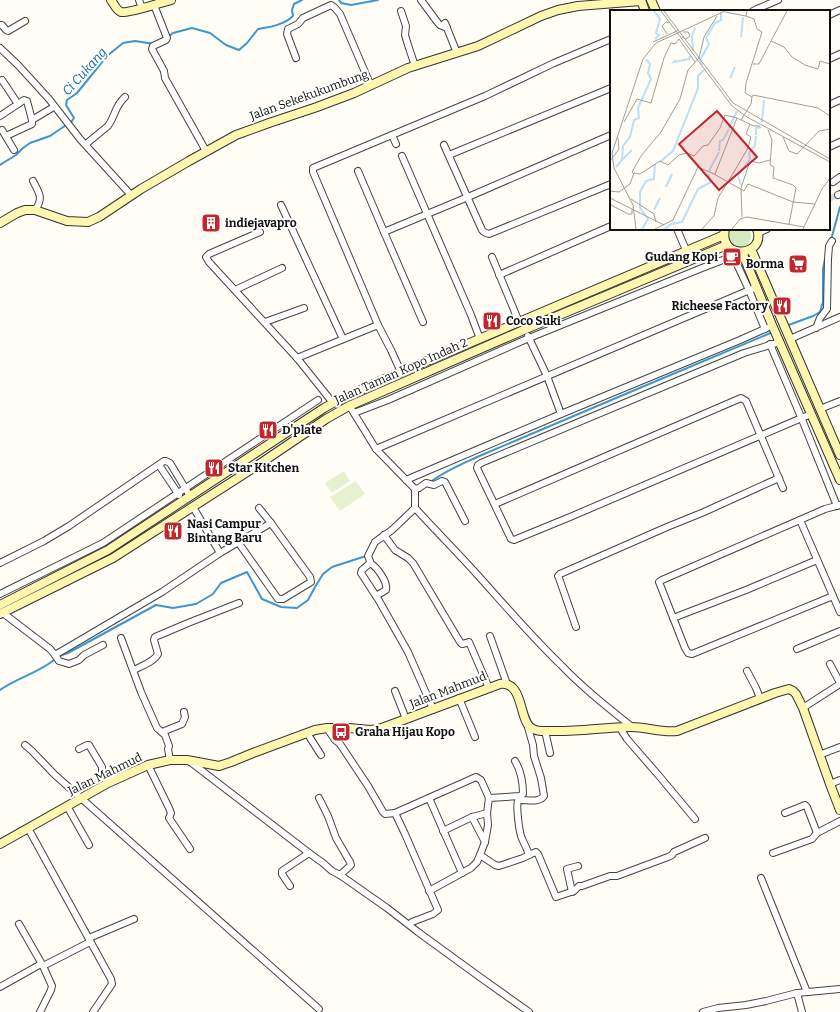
<svg xmlns="http://www.w3.org/2000/svg" width="840" height="1012" font-family="Bitter,serif">
	<style>
		.green { fill: #d5ebbd }
		.pitch { fill: #e6f2cf }
		.lines { fill: none; stroke-linecap: round; stroke-linejoin: round }
		.stream { stroke: #3f96cf; stroke-width: 2 }
		.street-tunnel { stroke: #dbdad3; stroke-width: 6; stroke-dasharray: 6 3; stroke-linecap: butt }
		.street-casing { stroke: #444; stroke-width: 8 }
		.secondary-casing { stroke: #333; stroke-width: 10 }
		.street { stroke: #fff; stroke-width: 6 }
		.secondary { stroke: #fff6b0; stroke-width: 8 }
		.labels { text-anchor: middle; stroke-width: 4; stroke-linejoin: round; paint-order: stroke }
		.street-label { font-size: 12px; fill: #111; stroke: #fff }
		.poi-label { font-size: 12px; font-weight: bold; fill: #111; stroke: #fff; text-anchor: start }
		.water-label { font-size: 13px; font-style: italic; fill: #1768a6; stroke: #fff }
		.inset-river { fill: none; stroke: #b9e0f7; stroke-width: 2 }
		.inset-road { fill: none; stroke: #a09f9a; stroke-width: 1 }
		.view { fill: #c4262e; fill-opacity: 0.15; stroke: #c4262e; stroke-width: 2 }
		.inset-edge { fill: none; stroke: #111; stroke-width: 2 }
	</style>
	<rect width="100%" height="100%" fill="#fffdf5"/>
	<!-- green -->
	<path class="green" d="M727 229H749C752 234 752 242 746 246 744 247 742 248 740 249L727 242Z"/>
	<!-- pitch -->
	<g class="pitch">
		<polygon points="344,471 350,481 332,493 325,483"/>
		<polygon points="356,481 365,494 340,511 330,497"/>
	</g>
	<g class="lines">
		<!-- stream -->
		<g class="stream">
			<polyline points="339,0 341,3 351,5 378,0"/>
			<path d="M168 37 173 33 192 28 210 33 226 45 239 50 247 43 258 29C270 27 284 25 293 16L292 10 294 4 302 0"/>
			<polyline points="0,165 16,155 23,148 30,143 50,136 72,121 74,118 66,105 67,100 77,93 107,56 123,43 135,41 154,44"/>
			<polyline points="831,240 840,207"/>
			<polyline points="786,326 813,316 820,312 823,302 823,269 825,259"/>
			<path d="M432 481C445 471 462 464 477 457L642 387 773 332"/>
			<polyline points="376,538 383,532"/>
			<polyline points="59,656 68,653 156,605 173,608 196,604 213,594 221,583 247,572 262,599 281,607 297,608 308,600 315,587 323,574 332,567 366,556"/>
			<path d="M0 690C17 678 38 673 54 660"/>
		</g>
		<!-- street-tunnel -->
		<polyline class="street-tunnel" points="829,199 838,195"/>
		<!-- street casing -->
		<g class="street-casing">
			<g id="street">
				<polyline points="139,0 142,8"/>
				<polyline points="421,0 438,23 440,25 447,28"/>
				<polyline points="154,5 167,38 166,40 153,46 152,49 164,71 165,78 206,151"/>
				<polyline points="401,11 406,26 405,35 408,45 415,66"/>
				<polyline points="753,11 757,9 778,0"/>
				<polyline points="829,15 840,10"/>
				<polyline points="445,23 457,53"/>
				<polyline points="0,25 2,25 6,30 8,31 25,21"/>
				<polyline points="0,48 18,65 49,99 80,139 131,195"/>
				<polyline points="296,58 287,34 288,29 298,24 303,18 331,5 335,8 340,14 371,86"/>
				<polyline points="829,59 840,54"/>
				<polyline points="2,80 18,104"/>
				<polyline points="829,105 840,100"/>
				<polyline points="0,116 24,100 27,101 32,120 32,124 6,136"/>
				<polyline points="32,120 52,108"/>
				<polyline points="2,130 14,150"/>
				<polyline points="392,135 396,144"/>
				<path d="M86 144 108 126C116 115 114 107 125 97"/>
				<path d="M444 145 482 230C484 233 486 233 489 234L611 184"/>
				<polyline points="829,147 840,142"/>
				<polyline points="449,155 611,88"/>
				<polyline points="402,156 471,315 480,339"/>
				<polyline points="358,171 384,232 423,322"/>
				<path d="M33 181C39 193 44 198 35 210"/>
				<polyline points="833,182 840,177"/>
				<polyline points="838,195 840,194"/>
				<polyline points="281,205 343,339"/>
				<polyline points="677,229 686,250"/>
				<polyline points="260,232 209,254 206,257 209,262 297,358 333,403"/>
				<polyline points="384,232 468,197 611,135"/>
				<polyline points="758,233 767,229"/>
				<polyline points="492,257 519,322"/>
				<polyline points="499,275 611,226"/>
				<polyline points="235,290 282,268"/>
				<polyline points="265,322 304,308"/>
				<polyline points="816,328 820,318 827,309 828,259 829,246 832,241"/>
				<polyline points="528,336 547,376 561,414"/>
				<polyline points="790,339 840,317"/>
				<polyline points="780,342 744,353 481,463 478,465 477,468 511,539 514,540 570,517 811,414"/>
				<polyline points="770,344 801,417 837,506"/>
				<polyline points="297,358 378,325"/>
				<polyline points="401,372 391,350 378,325 319,186 313,172 313,168 485,96 554,63 611,39"/>
				<polyline points="820,409 840,401"/>
				<polyline points="352,410 376,449 415,489 419,488 426,483 434,485 442,481 445,482 465,521"/>
				<polyline points="354,413 388,400 529,338 702,268 728,258 732,258 735,260 749,290 765,329"/>
				<polyline points="376,449 752,289"/>
				<polyline points="159,465 179,495"/>
				<polyline points="406,480 561,414 740,340 767,328"/>
				<path d="M415 489V508L416 509C435 530 455 550 474 571 503 603 530 635 561 665 583 688 607 707 632 727"/>
				<polyline points="495,504 741,398 746,401 783,488"/>
				<polyline points="193,507 220,553"/>
				<polyline points="415,508 392,530 375,542 368,556 370,561 369,564 362,570 361,573 378,599 408,652 433,709"/>
				<polyline points="800,520 840,612"/>
				<polyline points="384,535 395,550 408,558 413,563 460,642 462,644 466,643 469,642 489,688"/>
				<polyline points="238,542 278,599 283,599 311,582 310,577 271,523 259,508"/>
				<polyline points="0,563 44,541 69,526 164,461 166,461 170,463 190,496"/>
				<path d="M370 563C377 567 388 582 386 590L376 596"/>
				<polyline points="0,594 103,543 318,400"/>
				<polyline points="833,596 692,654 688,653 685,648 659,582 662,580 825,509 840,505"/>
				<polyline points="3,613 50,649 55,655 162,592 220,553 271,523"/>
				<polyline points="673,618 746,590 817,560"/>
				<polyline points="576,627 559,578 558,576 560,574 667,527 704,512 779,478"/>
				<polyline points="490,636 507,684"/>
				<polyline points="121,638 141,692 157,728 165,735 169,746 168,749 170,760"/>
				<polyline points="797,649 840,631"/>
				<polyline points="55,655 59,661 69,664 79,660 84,655 103,645"/>
				<polyline points="830,664 840,683"/>
				<path d="M134 670C141 666 154 662 158 654L154 640 155 637 188 623 239 603"/>
				<polyline points="747,671 756,688 760,698"/>
				<polyline points="395,691 406,719"/>
				<polyline points="459,698 475,737"/>
				<polyline points="803,708 812,702 840,684"/>
				<path d="M527 724 533 745 534 756 541 778 544 796C539 803 528 800 521 800H518C516 807 519 829 521 836 523 842 527 848 529 855"/>
				<polyline points="327,728 335,740 340,744 368,786 383,812 385,814 395,813 405,834 438,910 433,914 412,922"/>
				<polyline points="620,728 627,739 660,777 695,819"/>
				<polyline points="545,731 550,753"/>
				<polyline points="162,732 182,724 185,717 184,712"/>
				<polyline points="307,733 321,755"/>
				<polyline points="25,745 32,751 55,775 81,798 319,1009"/>
				<polyline points="79,749 87,745 89,745 102,767 102,771 108,783"/>
				<polyline points="819,755 840,747"/>
				<polyline points="188,760 309,853 323,863 332,871 340,875 387,908 418,932 477,975 529,1012"/>
				<polyline points="148,765 169,808 171,813 169,818 190,849"/>
				<polyline points="830,784 840,780"/>
				<polyline points="319,798 328,816 336,838 350,862 351,865 350,866 340,875"/>
				<polyline points="429,798 462,873"/>
				<polyline points="67,806 89,845"/>
				<polyline points="395,813 476,777 481,780 489,798"/>
				<polyline points="785,813 805,805 807,807 817,833"/>
				<polyline points="472,817 485,842"/>
				<polyline points="28,828 111,979 112,984 93,1012"/>
				<polyline points="443,831 472,817 487,813"/>
				<polyline points="773,853 812,839 817,833 840,821"/>
				<polyline points="480,855 495,865 499,866 523,858 531,854 536,852 538,854 556,897 574,891 579,886 582,886 610,876 617,876 668,857 672,855 674,852 705,838"/>
				<polyline points="761,878 807,992"/>
				<polyline points="290,886 282,874 282,871 309,853"/>
				<path d="M429 891 471 868 477 862 480 855 485 842 488 825 487 813 489 798 520 796 523 794C523 782 521 771 515 761"/>
				<polyline points="572,892 567,869 578,866"/>
				<polyline points="19,924 43,966 52,986 51,990 40,1012"/>
				<polyline points="89,938 134,919"/>
				<polyline points="43,966 90,942"/>
				<polyline points="0,987 41,964"/>
				<polyline points="797,993 802,1012"/>
				<polyline points="703,1012 718,1008 746,1005 766,1001 797,993 840,989"/>
			</g>
		</g>
		<!-- secondary casing -->
		<g class="secondary-casing">
			<g id="secondary">
				<path d="M111 0C114 4 116 10 121 12 128 14 162 2 171 0"/>
				<polyline points="641,0 645,11"/>
				<polyline points="651,0 656,11"/>
				<polyline points="0,223 17,213 25,210 35,210 67,221 88,222 99,217 141,189 189,161 236,135 269,123 317,107 354,93 408,68 478,46 541,16 558,10 578,6 641,1"/>
				<path d="M725 229C718 261 767 257 757 229"/>
				<polyline points="751,249 840,455"/>
				<polyline points="742,252 772,325 840,480"/>
				<polyline points="0,605 108,550 324,408 333,403 380,381 724,235"/>
				<polyline points="0,614 113,558 258,465 326,419 349,406 526,329 727,245"/>
				<path d="M0 844 108 783 148 765 170 760H187L219 766 231 762 253 753 315 730 327 728H349L370 730 379 729 500 684C525 681 518 723 533 729 539 732 546 731 551 731 578 732 605 727 631 727 647 727 662 733 677 731L775 693 789 689 793 691 796 694 803 708 830 784 840 810"/>
			</g>
		</g>
		<!-- street -->
		<use href="#street" class="street"/>
		<!-- secondary -->
		<use href="#secondary" class="secondary"/>
	</g>
	<!-- icons -->
	<defs>
		<g id="building-square" transform="scale(1)"><rect x="-9" y="-9" width="18" height="18" rx="4" fill="#c4262e" stroke="#fff"/><path d="M-4-6H4V6H1V3H-1V6H-4ZM-2.5-4.3h1.7v1.8h-1.7ZM.8-4.3h1.7v1.8H.8ZM-2.5-1h1.7V.8h-1.7ZM.8-1h1.7V.8H.8Z" fill="#fff"/></g>
		<g id="cafe-square" transform="scale(1)"><rect x="-9" y="-9" width="18" height="18" rx="4" fill="#c4262e" stroke="#fff"/><path d="M-5.5-4.5H6V0H3Q3 3.5 0 3.5H-2.5Q-5.5 3.5-5.5 0ZM3-3.2v2h1.7v-2ZM-6 4.5H4V6H-6Z" fill="#fff"/></g>
		<g id="supermarket-square" transform="scale(1)"><rect x="-9" y="-9" width="18" height="18" rx="4" fill="#c4262e" stroke="#fff"/><path d="M-6-5.5h2.5l.6 2H6L4.5 2H-2.5L-4.4-4H-6ZM-1.5 3.2a1.3 1.3 0 1 0 .1 0ZM3 3.2a1.3 1.3 0 1 0 .1 0Z" fill="#fff"/></g>
		<g id="restaurant-square" transform="scale(1)"><rect x="-9" y="-9" width="18" height="18" rx="4" fill="#c4262e" stroke="#fff"/><path d="M-5-6h1v4h1v-4h1v4h1v-4h1v5L-1.5 .5V6h-2V.5L-5-1ZM5-6V6H3V1.5H1.5Q1.5-4 5-6Z" fill="#fff"/></g>
		<g id="bus-square" transform="scale(1)"><rect x="-9" y="-9" width="18" height="18" rx="4" fill="#c4262e" stroke="#fff"/><path d="M-5-6H5V4H4V6H2V4H-2V6H-4V4H-5ZM-3.5-4V0h7V-4ZM-3.5 1.2v1.5H-2V1.2ZM2 1.2v1.5H3.5V1.2Z" fill="#fff"/></g>
	</defs>
	<g fill-rule="evenodd">
		<use href="#building-square" x="211" y="223"/>
		<use href="#cafe-square" x="732" y="257"/>
		<use href="#supermarket-square" x="798" y="264"/>
		<use href="#restaurant-square" x="782" y="306"/>
		<use href="#restaurant-square" x="492" y="321"/>
		<use href="#restaurant-square" x="268" y="430"/>
		<use href="#restaurant-square" x="214" y="468"/>
		<use href="#restaurant-square" x="173" y="531"/>
		<use href="#bus-square" x="341" y="732"/>
	</g>
	<g class="labels">
		<!-- street labels -->
		<g class="street-label">
			<text transform="translate(309 95) rotate(-20)" y="4">Jalan Sekekukumbung</text>
			<text transform="translate(401 371) rotate(-24)" y="4">Jalan Taman Kopo Indah 2</text>
			<text transform="translate(448 690) rotate(-21)" y="4">Jalan Mahmud</text>
			<text transform="translate(105 774) rotate(-26)" y="4">Jalan Mahmud</text>
		</g>
		<!-- poi labels -->
		<g class="poi-label">
			<text x="225" y="227">indiejavapro</text>
			<text x="718" y="261" text-anchor="end">Gudang Kopi</text>
			<text x="784" y="268" text-anchor="end">Borma</text>
			<text x="768" y="310" text-anchor="end">Richeese Factory</text>
			<text x="506" y="325">Coco Suki</text>
			<text x="282" y="434">D'plate</text>
			<text x="228" y="472">Star Kitchen</text>
			<text x="187" y="528">Nasi Campur<tspan x="187" dy="14">Bintang Baru</tspan></text>
			<text x="355" y="736">Graha Hijau Kopo</text>
		</g>
		<!-- water labels -->
		<g class="water-label">
			<text transform="translate(84 71) rotate(-48)" y="5">Ci Cukang</text>
		</g>
	</g>
	<!-- overview -->
	<g transform="translate(610 10)">
		<rect width="220" height="220" fill="#fffdf5"/>
		<path class="inset-river" d="M44 1 50 9 46 23 49 25 45 29M131 27 133 7M83 41 82 26 85 18M66 50 64 52 79 49 80 46M93 55 90 50 99 34 96 28 105 13 111 10V3M120 68 125 57M152 112 154 90M119 118 127 101M146 125V118L151 117M109 141 110 131 113 130 119 119M12 150 22 140M50 152 63 141 88 78V66L94 60M6 157 12 150 13 136 20 127 24 110 29 108 28 98 41 69 38 63 40 54 36 49M99 161 109 142M131 175 128 166 140 149 139 143 145 135 146 126M56 177 62 164M44 200 50 188M32 219 38 209 30 198V182L36 171 44 169 45 154M55 219 61 214 72 212 88 179 101 172 98 164"/>
		<path class="inset-road" d="M51 1 122 96 137 107 220 152M54 1 123 93 220 149M115 2 136 6M57 24 52 16 56 12 59 13M72 27 76 29 80 26 78 22H73M161 31 177 1M43 32 69 20M143 54H149L161 31 174 37 182 47 195 55 208 59 210 51 220 54M142 87 143 85 208 98 220 106M131 110 144 116H150M14 112 27 89 41 93 54 48 61 33 65 34 69 29 85 52M158 120 162 130 160 155 164 157 163 168 183 175 186 178 179 214M173 127 179 141 187 144 209 121 220 119M0 151 9 139 8 128M24 164 22 162 31 146 51 122 70 89 78 60 89 48 94 27 107 6M104 164 134 181 138 174 183 192 205 194M105 164 127 108 131 110 141 94 142 87 135 83 136 73 152 22 147 19 144 9 136 6 137 1M118 172 138 138 141 127 136 124 140 114M0 181 9 182 20 174 24 163 30 164 50 151 58 155 69 145 77 143 84 146 93 136 98 135 110 118 115 105 127 108M0 188 54 215M21 189 44 204 46 212M0 192 1 195 18 204H22V199M132 207 131 178 139 154 141 151 149 153 160 150M26 219 23 195 4 158 2 143 33 49 46 33 115 1M45 219 63 210 88 157 104 164M92 219 104 206 108 188 118 172M122 219 130 209 137 207 194 217M193 219 212 179 220 168"/>
		<path class="view" d="M107 101 147 147 109 180 69 134Z"/>
		<rect width="220" height="220" class="inset-edge"/>
	</g>
</svg>
